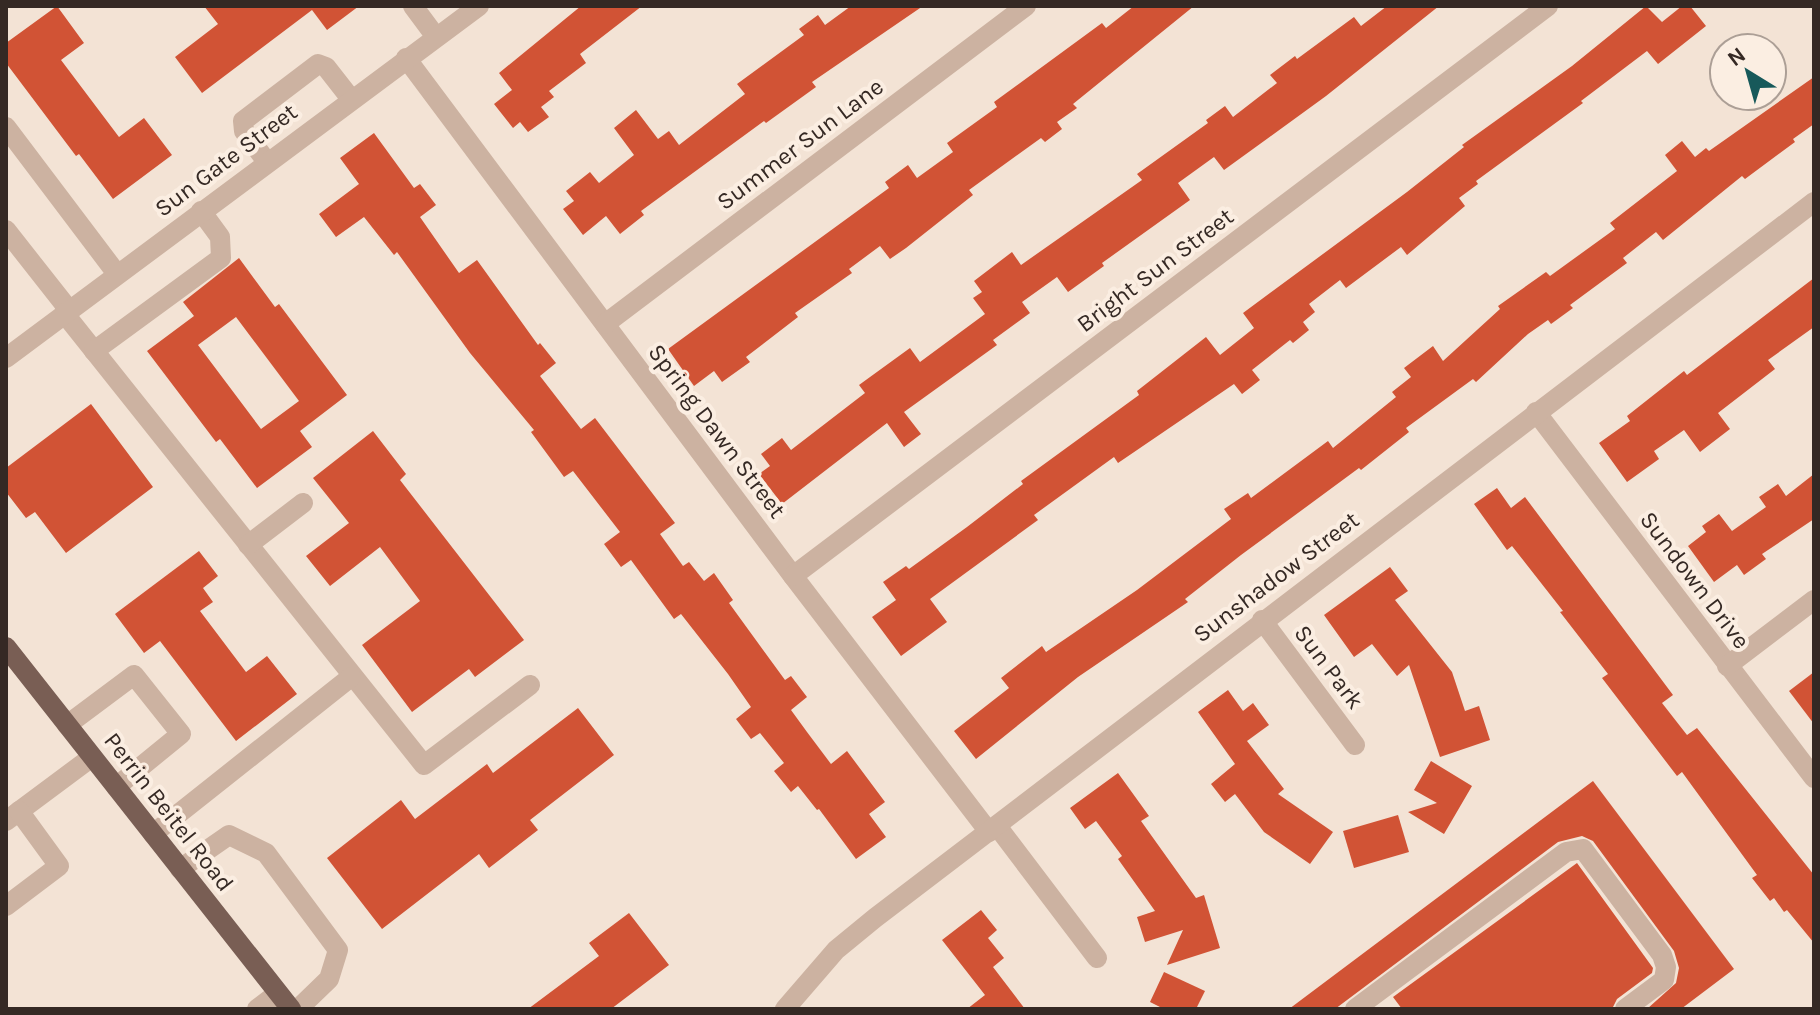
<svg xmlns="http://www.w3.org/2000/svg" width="1820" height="1015" font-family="Karla,sans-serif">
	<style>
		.building { fill: #d15335; fill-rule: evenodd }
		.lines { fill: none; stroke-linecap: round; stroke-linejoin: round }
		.minor { stroke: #ccb2a1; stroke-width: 20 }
		.major { stroke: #795e54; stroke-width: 20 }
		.labels { text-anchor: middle; stroke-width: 8; stroke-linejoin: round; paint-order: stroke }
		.street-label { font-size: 24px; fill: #352924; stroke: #fbeee2 }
	</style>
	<rect width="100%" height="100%" fill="#f3e3d5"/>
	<!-- building -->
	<g class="building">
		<polygon points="57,6 84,43 61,60 119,137 144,118 172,155 113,199 79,154 76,156 6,63 6,43"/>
		<polygon points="204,6 359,6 327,30 312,10 202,93 175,57 218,24"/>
		<polygon points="581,6 642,6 580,54 586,63 549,91 554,97 541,107 549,117 528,132 520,122 513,128 494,104 512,90 499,73"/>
		<polygon points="851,6 923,6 812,82 816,87 766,123 764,121 641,211 644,215 620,234 606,216 583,235 563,209 574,201 566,191 590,172 599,183 634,155 614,128 636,110 658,139 669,131 679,145 745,94 737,84 804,35 799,29 818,15 825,25"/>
		<polygon points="1134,6 1194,6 1073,104 1077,108 1057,122 1062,129 1045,142 1041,138 969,190 973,195 906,248 890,259 880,246 849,269 852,273 795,313 798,317 746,357 750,362 722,382 714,371 694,386 668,349 889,188 885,182 908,165 917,178 953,152 947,143 997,107 994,102 1102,23 1106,28"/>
		<polygon points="1387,6 1439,6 1326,96 1224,170 1214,157 1178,183 1190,200 1102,263 1104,266 1068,292 1057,277 1022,302 1030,313 993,340 997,345 904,412 921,434 904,447 887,423 782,504 759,474 770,466 761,454 782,438 791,450 865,393 859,385 910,348 920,362 985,314 973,298 982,292 974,281 1012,252 1021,265 1142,180 1137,174 1208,123 1206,120 1225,106 1233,117 1277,83 1270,75 1295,56 1297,59 1354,17 1361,26"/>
		<polygon points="1646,6 1662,22 1682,6 1690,6 1706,26 1658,64 1647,51 1581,101 1583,103 1476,181 1478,184 1459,198 1465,206 1407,255 1401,247 1346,288 1340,280 1309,304 1315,312 1303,322 1309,330 1293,343 1290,340 1252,370 1260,380 1242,394 1234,384 1118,463 1114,457 1034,515 1038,520 930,599 947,622 901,656 872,617 896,600 883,582 906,566 909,569 967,527 1023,484 1021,481 1139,395 1137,391 1206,337 1220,355 1254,328 1243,313 1407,192 1464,147 1462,145 1572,66"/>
		<polygon points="1814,77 1814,124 1793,139 1795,142 1745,179 1742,176 1663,240 1656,232 1623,258 1627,263 1570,305 1573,308 1551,324 1548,320 1528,334 1476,382 1473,379 1406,428 1409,432 1361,470 1359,468 1241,555 1185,599 1188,602 1078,677 976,759 954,731 1009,688 1001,678 1042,646 1046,652 1137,590 1231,519 1224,509 1248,493 1251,498 1328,441 1333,448 1396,397 1392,392 1411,377 1404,368 1433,346 1443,361 1500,309 1498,306 1546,272 1550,276 1615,229 1610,223 1677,171 1665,155 1682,141 1695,157 1706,148 1709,151"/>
		<polygon points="374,133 414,188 420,184 436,205 420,217 459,273 477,260 538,345 540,343 556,363 540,376 581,429 595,418 675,523 660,534 683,566 689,562 704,581 714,573 733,600 729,603 785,680 791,676 807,697 791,710 807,732 831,764 847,751 885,802 869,814 886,837 856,859 819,809 817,810 798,786 791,792 774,771 784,763 760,733 751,739 736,719 751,707 728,674 681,614 674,619 631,560 621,567 604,544 620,532 573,471 564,477 531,432 534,430 470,353 397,252 394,255 364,217 336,237 319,214 359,184 340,158"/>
		<path d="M239 258 275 307 279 304 347 395 300 431 312 447 257 488 220 439 216 442 147 351 194 316 183 302ZM236 317 299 401 261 429 198 345Z"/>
		<polygon points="1814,278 1814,327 1768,360 1775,369 1718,413 1730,429 1700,452 1684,430 1654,451 1659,459 1627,482 1599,443 1630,421 1627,416 1684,371 1687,375"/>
		<polygon points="91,404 153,487 66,553 35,512 26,518 6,492 6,468"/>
		<polygon points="373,431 406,474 400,480 524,640 475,677 469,669 412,712 362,645 420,601 380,547 330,586 306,556 349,523 313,478"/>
		<polygon points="1814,474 1814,519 1762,554 1766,559 1744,575 1737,565 1714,582 1688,546 1706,532 1702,526 1719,514 1732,531 1766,507 1759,497 1778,484 1786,496"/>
		<polygon points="1497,488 1511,508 1525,497 1673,695 1662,703 1687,735 1697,728 1814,875 1814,943 1787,910 1784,912 1774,898 1770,901 1752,878 1757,875 1682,772 1677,776 1602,678 1608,674 1560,612 1563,611 1512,546 1507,550 1474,504"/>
		<polygon points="199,551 218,576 203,588 213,602 200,611 246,672 267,656 297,694 236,741 160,641 144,653 115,614"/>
		<polygon points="1390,567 1408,591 1395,600 1452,672 1465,711 1479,706 1490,740 1440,757 1409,665 1397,676 1372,644 1354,657 1324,615"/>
		<polygon points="1814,672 1814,724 1789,691"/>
		<polygon points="1228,690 1243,711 1253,703 1269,725 1247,741 1284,789 1278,794 1333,832 1310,864 1264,832 1235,794 1225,802 1211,784 1235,764 1198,712"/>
		<polygon points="578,708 614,755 530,820 538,830 489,868 479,854 382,929 327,858 401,800 415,819 487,764 493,773"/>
		<polygon points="1431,761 1472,786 1444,834 1408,812 1437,803 1414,790"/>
		<polygon points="1118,773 1149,816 1141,821 1196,898 1204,895 1220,948 1167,965 1183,930 1145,942 1137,917 1155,911 1118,859 1122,856 1096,821 1085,829 1070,808"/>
		<polygon points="1593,781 1734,969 1681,1009 1647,1009 1676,983 1679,968 1674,951 1593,841 1582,836 1558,842 1335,1009 1289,1009"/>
		<polygon points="1398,815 1409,852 1354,868 1343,831"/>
		<polygon points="1577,863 1653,968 1652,973 1617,999 1612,1009 1402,1009 1393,997"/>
		<polygon points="981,910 997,930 988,938 1004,958 993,967 1025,1009 967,1009 985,995 942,940"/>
		<polygon points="629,913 669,965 611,1009 528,1009 599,956 589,943"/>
		<polygon points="1164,972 1205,991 1196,1009 1164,1009 1150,1002"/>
	</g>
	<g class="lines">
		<!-- minor -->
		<g class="minor">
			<polyline points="413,6 436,37"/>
			<polyline points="406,58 793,576 989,832"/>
			<polyline points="6,127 117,274"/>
			<polyline points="267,162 244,131 243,121 318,64 326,67 351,99"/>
			<polyline points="6,230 69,310"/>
			<polyline points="64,313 424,765 530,685"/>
			<polyline points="605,324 1026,6"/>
			<polyline points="94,351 221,258 220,237 201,211"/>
			<polyline points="6,358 479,6"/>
			<polyline points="1536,412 1814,778"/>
			<polyline points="248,545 303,503"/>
			<polyline points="793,576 1548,6"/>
			<polyline points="1262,620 1355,745"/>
			<polyline points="1727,666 1814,600"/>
			<polyline points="67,725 134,675 181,734 116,787"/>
			<polyline points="6,821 92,757"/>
			<polyline points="997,826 1097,958"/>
			<polyline points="153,834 351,677"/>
			<polyline points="180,869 229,835 266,853 338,950 329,979 298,1009"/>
			<polyline points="6,906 59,866 19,811"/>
			<polyline points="257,1009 278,993"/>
			<polyline points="785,1009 836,950 875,918 1814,202"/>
			<polyline points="1355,1009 1566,852 1583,849 1662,955 1666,967 1664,980 1625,1009"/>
		</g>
		<!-- major -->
		<polyline class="major" points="6,647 291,1009"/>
	</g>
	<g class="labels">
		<!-- street labels -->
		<g class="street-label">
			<text transform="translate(800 144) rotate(-37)" y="8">Summer Sun Lane</text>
			<text transform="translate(226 160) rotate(-37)" y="8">Sun Gate Street</text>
			<text transform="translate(1155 270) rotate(-37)" y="8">Bright Sun Street</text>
			<text transform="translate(717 431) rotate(53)" y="8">Spring Dawn Street</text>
			<text transform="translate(1276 577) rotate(-37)" y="8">Sunshadow Street</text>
			<text transform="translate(1695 580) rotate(53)" y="8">Sundown Drive</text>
			<text transform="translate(1329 667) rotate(53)" y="8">Sun Park</text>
			<text transform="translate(169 812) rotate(52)" y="8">Perrin Beitel Road</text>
		</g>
	</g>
	<!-- border -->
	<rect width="1820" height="1015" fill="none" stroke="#352924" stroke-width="16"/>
	<!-- north arrow -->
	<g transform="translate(1748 72) rotate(323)"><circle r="38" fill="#fbeee2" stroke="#ac9f96" stroke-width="2"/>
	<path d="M0-6L14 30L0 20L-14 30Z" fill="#17595a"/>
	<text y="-12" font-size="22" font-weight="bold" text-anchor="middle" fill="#352924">N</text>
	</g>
</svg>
